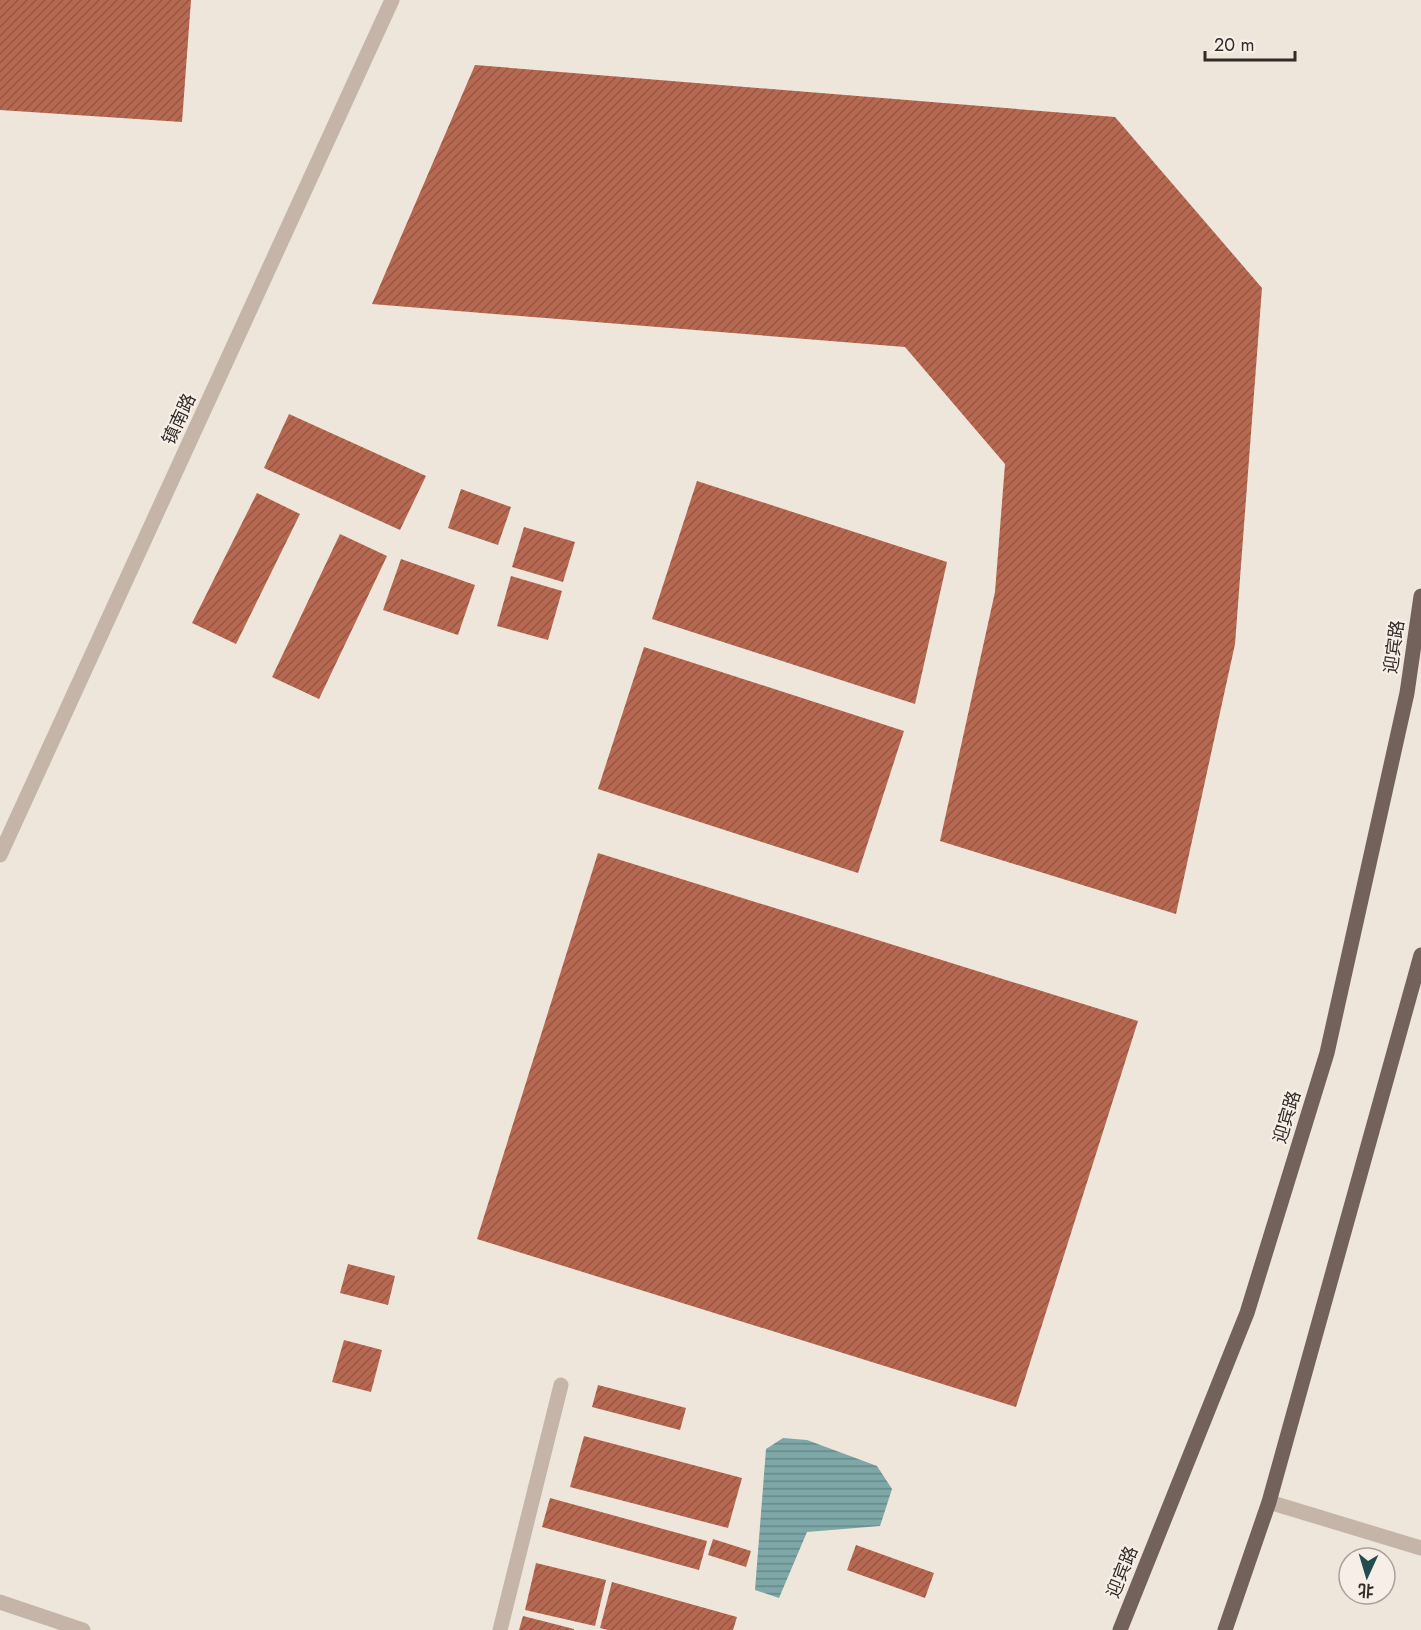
<svg xmlns="http://www.w3.org/2000/svg" width="1421" height="1630" font-family="Jost,'Noto Sans SC',sans-serif">
	<style>
		.water { fill: url(#water-rules) }
		.building { fill: url(#building-hatch) }
		.lines { fill: none; stroke-linecap: round; stroke-linejoin: round }
		.minor { stroke: #c5b5a9; stroke-width: 15 }
		.major { stroke: #73625b; stroke-width: 15 }
		.labels { text-anchor: middle; stroke-width: 4.5; stroke-linejoin: round; paint-order: stroke }
		.street-label { font-size: 18px; fill: #332b28; stroke: #f7efe7 }
	</style>
	<defs>
		<pattern id="water-rules" width="6" height="5" patternUnits="userSpaceOnUse" patternTransform="scale(1.5)"><rect width="6" height="5" fill="#7ea7a8"/><path d="M0 2.5h6" fill="none" stroke="#688889"/></pattern>
		<pattern id="building-hatch" width="6" height="6" patternUnits="userSpaceOnUse" patternTransform="scale(1.5)"><rect width="6" height="6" fill="#b76851"/><path d="M-1 1l2-2M0 6l6-6M5 7l2-2" fill="none" stroke="#955643"/></pattern>
	</defs>
	<rect width="100%" height="100%" fill="#eee5db"/>
	<!-- water -->
	<polygon class="water" points="783,1438 807,1440 877,1466 892,1489 880,1526 807,1532 779,1598 755,1590 766,1449"/>
	<!-- building -->
	<g class="building">
		<polygon points="0,0 191,0 182,122 0,110"/>
		<polygon points="475,65 1115,117 1262,288 1235,644 1176,914 940,841 995,592 1005,464 905,347 372,304"/>
		<polygon points="289,414 426,476 400,530 264,468"/>
		<polygon points="697,481 947,562 915,704 652,619"/>
		<polygon points="461,489 511,507 498,545 448,528"/>
		<polygon points="257,493 300,514 236,644 192,623"/>
		<polygon points="524,527 575,542 563,582 512,567"/>
		<polygon points="340,534 387,556 319,699 272,677"/>
		<polygon points="401,559 475,585 458,635 383,610"/>
		<polygon points="511,576 562,591 548,640 497,626"/>
		<polygon points="644,647 904,731 858,873 598,789"/>
		<polygon points="598,853 1138,1021 1016,1407 477,1239"/>
		<polygon points="348,1264 395,1276 388,1305 340,1293"/>
		<polygon points="344,1340 382,1350 371,1392 332,1382"/>
		<polygon points="598,1385 686,1408 680,1430 592,1407"/>
		<polygon points="584,1436 742,1478 728,1528 570,1487"/>
		<polygon points="550,1498 707,1541 699,1570 542,1527"/>
		<polygon points="713,1539 751,1551 746,1567 708,1555"/>
		<polygon points="856,1545 934,1573 925,1598 847,1570"/>
		<polygon points="536,1563 606,1580 595,1626 525,1610"/>
		<polygon points="612,1582 737,1617 733,1630 608,1630 600,1628"/>
		<polygon points="523,1616 574,1629 574,1630 519,1630"/>
	</g>
	<g class="lines">
		<!-- minor -->
		<g class="minor">
			<polyline points="0,855 392,0"/>
			<polyline points="1269,1502 1421,1548"/>
			<polyline points="0,1602 83,1630"/>
			<polyline points="500,1630 561,1385"/>
		</g>
		<!-- major -->
		<g class="major">
			<polyline points="1120,1630 1247,1313 1327,1053 1407,693 1421,596"/>
			<polyline points="1225,1630 1269,1502 1421,955"/>
		</g>
	</g>
	<g class="labels">
		<!-- street labels -->
		<g class="street-label">
			<text transform="translate(179 419) rotate(-65)" y="6">镇南路</text>
			<text transform="translate(1394 647) rotate(-82)" y="6">迎宾路</text>
			<text transform="translate(1287 1117) rotate(-73)" y="6">迎宾路</text>
			<text transform="translate(1122 1572) rotate(-68)" y="6">迎宾路</text>
		</g>
	</g>
	<!-- north arrow -->
	<g transform="translate(1367 1576) rotate(184)"><circle r="28" fill="#f7efe7" stroke="#a9a19b" stroke-width="1.5"/>
	<path d="M0-4.5L10 22L0 15L-10 22Z" fill="#224d4f"/>
	<text y="-9" font-size="16" font-weight="bold" text-anchor="middle" fill="#332b28">北</text>
	</g>
	<!-- scale -->
	<path d="M1205 51v9h90v-9" fill="none" stroke="#332b28" stroke-width="3"/>
	<text x="1214" y="51" font-size="18" fill="#332b28" stroke="#f7efe7" stroke-width="4.5" paint-order="stroke">20 m</text>
</svg>
